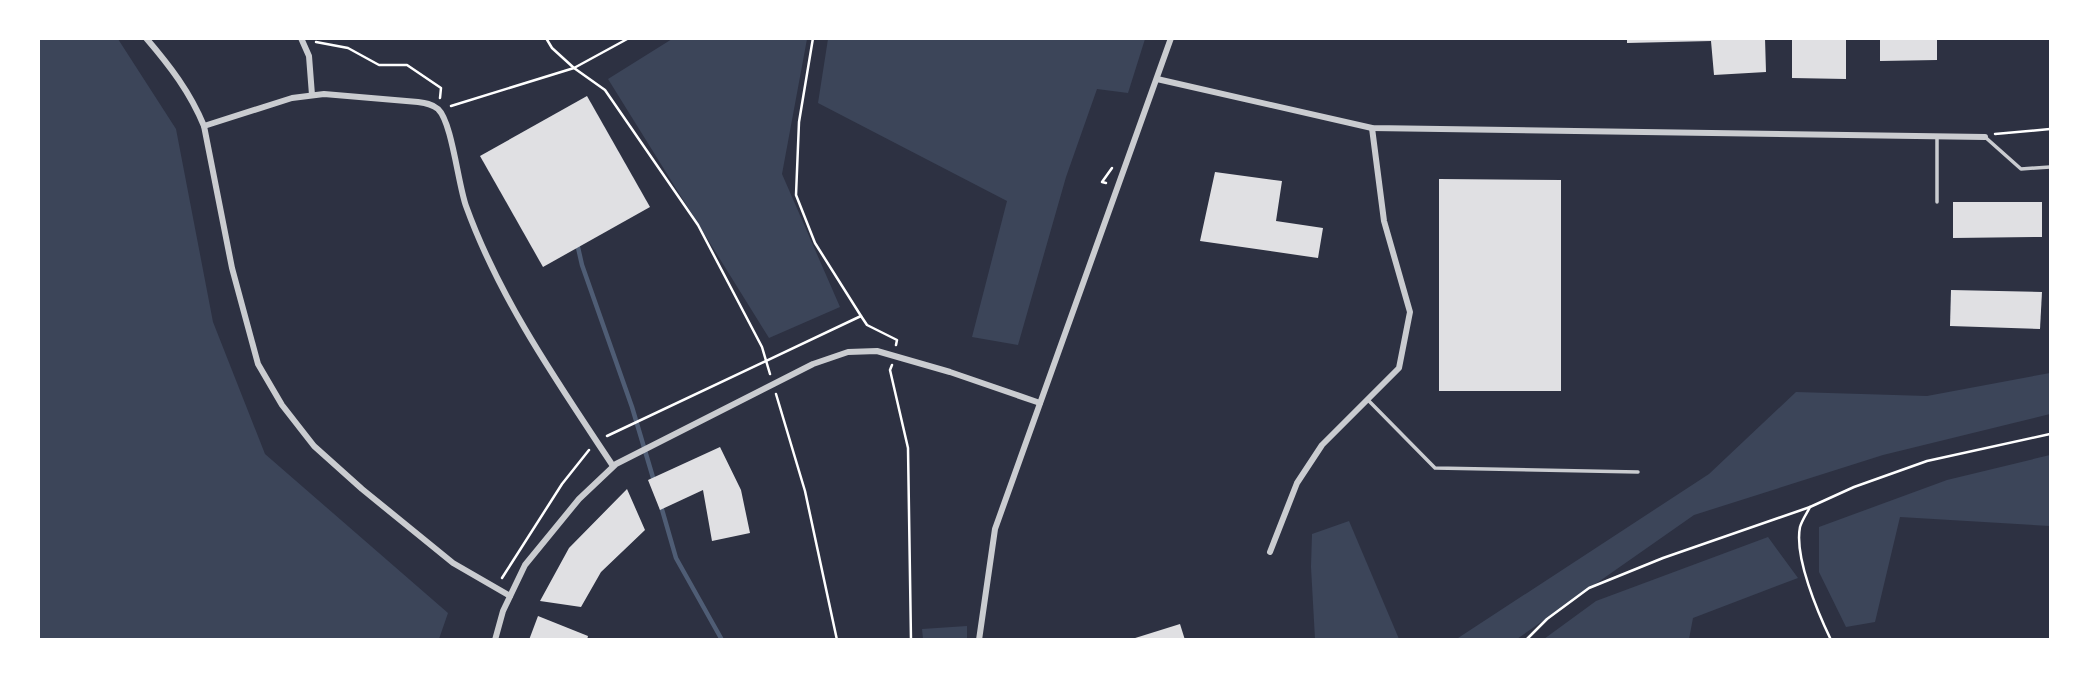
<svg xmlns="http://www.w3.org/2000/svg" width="2089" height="678" font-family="'IBM Plex Sans',sans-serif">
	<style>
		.green { fill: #3c4559 }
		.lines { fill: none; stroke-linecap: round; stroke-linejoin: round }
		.stream { stroke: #4f5d75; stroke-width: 4.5 }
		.building { fill: #e0e0e3 }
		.path { stroke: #fff; stroke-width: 2.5 }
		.service { stroke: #caccd0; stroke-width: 3.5 }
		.minor { stroke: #caccd0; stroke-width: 6 }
	</style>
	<rect width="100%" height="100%" fill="#2d3142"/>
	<!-- green -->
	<g class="green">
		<polygon points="38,39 118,39 176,129 213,322 265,454 448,613 439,639 39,639"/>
		<polygon points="672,39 807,39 782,174 840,307 769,338 608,79"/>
		<polygon points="828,39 1145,39 1128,93 1097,89 1066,177 1018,345 972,337 1007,201 818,103"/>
		<polygon points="2050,373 2050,414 1883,455 1694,515 1517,639 1455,640 1709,474 1796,392 1927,396"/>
		<polygon points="2050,455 2050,526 1900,517 1875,622 1846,627 1819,572 1819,527 1947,480"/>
		<polygon points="1349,521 1399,639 1315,639 1311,567 1312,534"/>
		<polygon points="1768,537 1798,578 1693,618 1689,639 1544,639 1596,601"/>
		<polygon points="967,626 967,639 923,639 922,629"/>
	</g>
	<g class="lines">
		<!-- stream -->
		<g class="stream">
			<polyline points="577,243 582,265 632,407 654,481"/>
			<polyline points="661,506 676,558 722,640"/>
		</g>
	</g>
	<!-- building -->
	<g class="building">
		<polygon points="1627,38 1765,38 1766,72 1714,75 1711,41 1627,43"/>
		<polygon points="1792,38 1846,38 1846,79 1792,78"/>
		<polygon points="1880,38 1937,38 1937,60 1880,61"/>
		<polygon points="587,96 650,207 543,267 480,156"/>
		<polygon points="1215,172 1282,181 1276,221 1323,228 1318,258 1200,241"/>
		<polygon points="1439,179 1561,180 1561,391 1439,391"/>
		<polygon points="1953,202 2042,202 2042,237 1953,238"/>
		<polygon points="1951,290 2042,292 2040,329 1950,326"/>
		<polygon points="720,447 741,490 750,533 712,541 703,490 660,510 648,480"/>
		<polygon points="627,489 645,530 601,572 581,607 540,601 569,548"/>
		<polygon points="538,616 588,636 587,640 529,640"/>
		<polygon points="1180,624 1185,640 1132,640 1132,639"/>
	</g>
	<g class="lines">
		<!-- path -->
		<g class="path">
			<polyline points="546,38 552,48 574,68 605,90 698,225 762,347 770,374"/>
			<polyline points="813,38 799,122 796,195 815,243 861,316 867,325 897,340 896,345"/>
			<polyline points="316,42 348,48 379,65 407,65 441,88 440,98"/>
			<polyline points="451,106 574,68 629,38"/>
			<polyline points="1995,134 2050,129"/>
			<polyline points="1106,183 1102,182 1112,168"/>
			<polyline points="892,365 890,370 908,448 911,640"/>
			<polyline points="776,394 805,491 837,640"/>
			<polyline points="607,436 861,316"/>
			<polyline points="502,578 562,484 589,450"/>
			<polyline points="1526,640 1547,619 1589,588 1663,558 1810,507"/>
			<path d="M1831 640C1818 613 1794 557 1800 527 1802 520 1807 513 1810 507L1854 487 1927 461 2050 434"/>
		</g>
		<!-- service -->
		<g class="service">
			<polyline points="1985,137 2021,169 2050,167"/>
			<polyline points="1937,138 1937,202"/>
			<polyline points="1368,400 1435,468 1638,472"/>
		</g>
		<!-- minor -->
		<g class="minor">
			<path d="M146 38C170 66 190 92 204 126L232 268 258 364 282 405 314 446 362 489 453 563 510 596"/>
			<polyline points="301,38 309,56 312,95"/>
			<polyline points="1157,79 1372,128 1985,137"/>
			<path d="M204 126 292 98 324 94 418 102C425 103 432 104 438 109 452 122 458 184 466 206 500 300 558 383 613 466"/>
			<polyline points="1270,552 1297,483 1322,445 1399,368 1410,312 1384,221 1372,128"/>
			<polyline points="495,640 503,611 525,565 579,499 616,464 813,364 848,352 877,351 950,372 1040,403"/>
			<polyline points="979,640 995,529 1171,38"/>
		</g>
	</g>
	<!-- border -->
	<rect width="2089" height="678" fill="none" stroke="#ffffff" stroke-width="80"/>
</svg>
